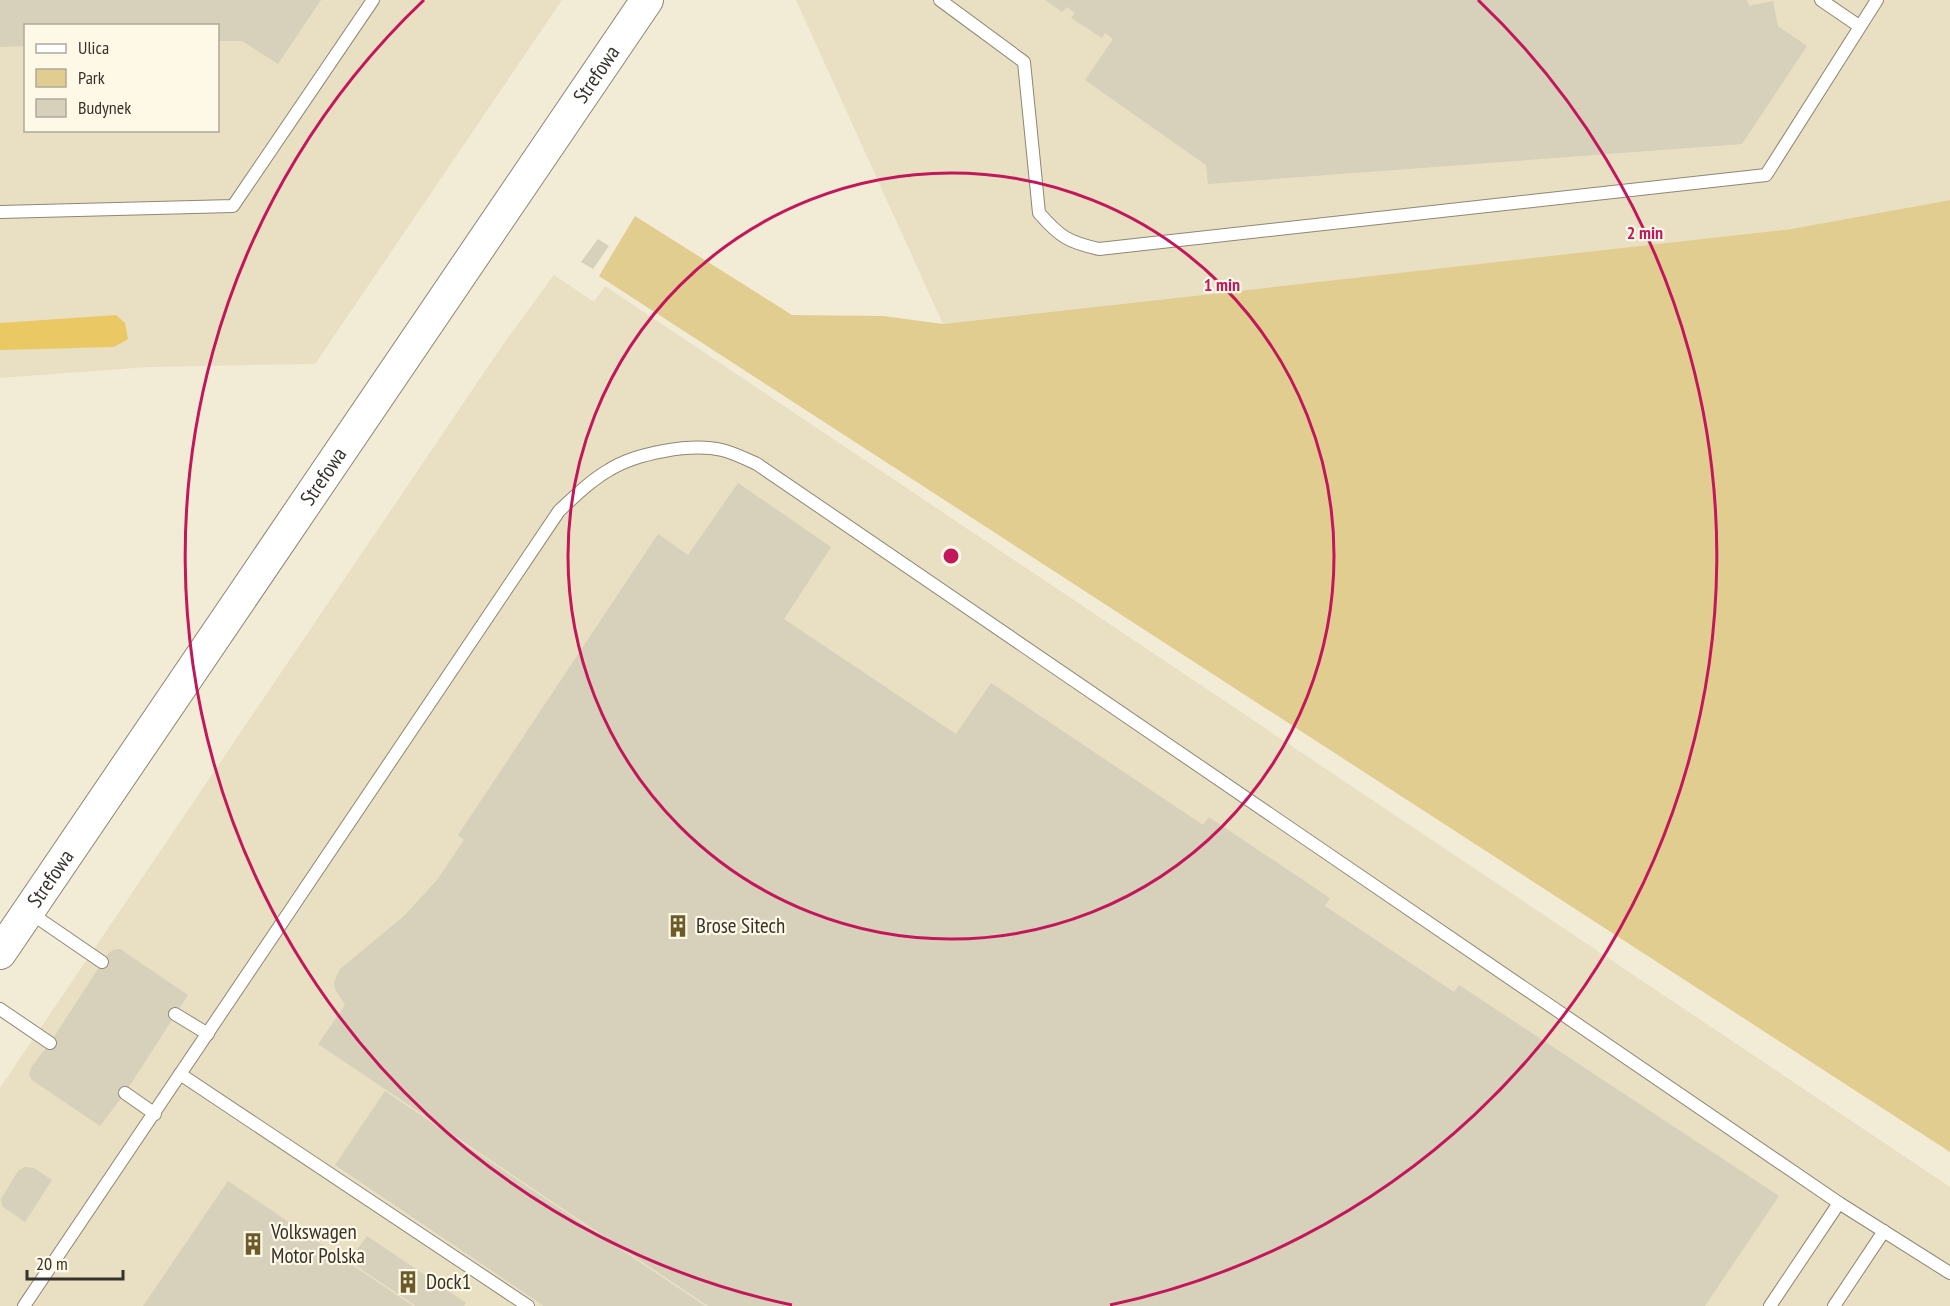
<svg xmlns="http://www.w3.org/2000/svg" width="1950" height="1306" font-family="'PT Sans Narrow',sans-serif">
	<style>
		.built { fill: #e9dfc3; fill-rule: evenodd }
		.green { fill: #e2cd91 }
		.water { fill: #eac965 }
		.building { fill: #d7d0bb }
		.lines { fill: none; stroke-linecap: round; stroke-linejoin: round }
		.service-casing { stroke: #8e8774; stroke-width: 14 }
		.tertiary-casing { stroke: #8e8774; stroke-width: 34 }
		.service { stroke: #fff; stroke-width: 12 }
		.tertiary { stroke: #fff; stroke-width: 32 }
		.ring { fill: none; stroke: #c2185b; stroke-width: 3 }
		.labels { text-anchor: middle; stroke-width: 4.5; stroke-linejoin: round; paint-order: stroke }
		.street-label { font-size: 21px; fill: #36332b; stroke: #fef8e7 }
		.poi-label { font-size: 21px; fill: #36332b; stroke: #fef8e7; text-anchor: start }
		.centre { fill: #c2185b; stroke: #fef8e7; stroke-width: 3 }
		.ring-label { font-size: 18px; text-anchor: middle; font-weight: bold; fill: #c2185b; stroke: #fef8e7; stroke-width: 4.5; stroke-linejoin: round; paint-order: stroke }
	</style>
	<rect width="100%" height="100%" fill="#f2ebd6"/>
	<!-- built -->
	<g class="built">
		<path d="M0 0H562L315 364 148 367 0 378ZM26 26H218V130H26Z"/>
		<polygon points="796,0 1950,0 1950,200 1791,229 943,324"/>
		<polygon points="554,275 594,302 605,286 1950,1187 1950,1306 0,1306 0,1088 502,346"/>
	</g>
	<!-- green -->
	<polygon class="green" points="1950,200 1950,1152 599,276 635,216 792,315 883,316 943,324 1791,229"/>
	<!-- water -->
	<polygon class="water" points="116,315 125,323 128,339 114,347 0,350 0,323"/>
	<!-- building -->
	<g class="building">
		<polygon points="0,0 321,0 278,64 242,41 218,41 218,26 26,26 26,46 0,47"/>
		<polygon points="1045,0 1747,0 1749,6 1773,1 1778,26 1807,46 1742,144 1208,184 1206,165 1085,80 1113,39 1105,33 1102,38 1071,18 1075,13 1067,7 1062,12"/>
		<polygon points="598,239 609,246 593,269 581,262"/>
		<polygon points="738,483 831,547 784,619 956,734 991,683 1203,825 1209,817 1330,898 1325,906 1454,992 1459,985 1779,1196 1705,1306 708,1306 318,1044 345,1005 335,989 334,982 340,969 404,916 437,880 464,840 458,835 658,534 688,555"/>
		<polygon points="120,949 188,995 125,1093 100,1126 32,1080 29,1074 32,1066 50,1043 107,955 113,950"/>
		<polygon points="385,1091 705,1306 544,1306 335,1165"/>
		<polygon points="25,1167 34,1168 52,1180 25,1222 2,1206 1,1199 18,1171"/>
		<polygon points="228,1181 413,1306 143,1306"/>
		<polygon points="367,1236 466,1303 464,1306 416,1306 349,1261"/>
	</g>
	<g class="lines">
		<!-- service casing -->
		<g class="service-casing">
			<g id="service">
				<path d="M940 0 1024 62 1039 213C1060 237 1068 242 1099 249L1766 175 1877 0"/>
				<polyline points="1821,0 1859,26"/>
				<polyline points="0,212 233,206 373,0"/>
				<polyline points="29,912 102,962"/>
				<polyline points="0,1009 50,1043"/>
				<polyline points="175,1014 208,1034"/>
				<polyline points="180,1074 528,1306"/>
				<polyline points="125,1093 155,1114"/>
				<path d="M24 1306 559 511C575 496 590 481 609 470 636 453 691 443 722 450 734 453 746 459 757 464L1839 1203 1950 1273"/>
				<polyline points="1770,1306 1839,1203"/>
				<polyline points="1834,1306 1884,1231"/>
			</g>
		</g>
		<!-- tertiary casing -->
		<g class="tertiary-casing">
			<g id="tertiary">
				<path id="s1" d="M0 953 647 0"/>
			</g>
		</g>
		<!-- service -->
		<use href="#service" class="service"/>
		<!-- tertiary -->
		<use href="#tertiary" class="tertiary"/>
	</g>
	<!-- distance rings -->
	<g class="ring">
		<circle cx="951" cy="556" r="383"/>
		<path d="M792 1305A766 766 0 0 1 424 0M1478 0A766 766 0 0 1 1110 1305"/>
	</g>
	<!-- icons -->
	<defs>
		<g id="building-bare" transform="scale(1.8)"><path d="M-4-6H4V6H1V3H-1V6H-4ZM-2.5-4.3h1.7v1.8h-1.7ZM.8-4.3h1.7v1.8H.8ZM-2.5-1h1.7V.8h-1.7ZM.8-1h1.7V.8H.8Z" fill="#6c5b29" stroke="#fef8e7" stroke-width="2.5" paint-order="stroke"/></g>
	</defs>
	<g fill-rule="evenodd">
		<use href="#building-bare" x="678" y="926"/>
		<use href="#building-bare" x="253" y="1244"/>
		<use href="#building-bare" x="408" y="1282"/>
	</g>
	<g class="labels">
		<!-- street labels -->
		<g class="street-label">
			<text dy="7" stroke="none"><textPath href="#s1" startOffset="1062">Strefowa</textPath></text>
			<text dy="7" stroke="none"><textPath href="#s1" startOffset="576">Strefowa</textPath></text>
			<text dy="7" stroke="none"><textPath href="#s1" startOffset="90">Strefowa</textPath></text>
		</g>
		<!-- poi labels -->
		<g class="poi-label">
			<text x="696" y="933">Brose Sitech</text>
			<text x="271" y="1239">Volkswagen<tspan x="271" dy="24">Motor Polska</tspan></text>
			<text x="426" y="1289">Dock1</text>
		</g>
	</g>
	<circle cx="951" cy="556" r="9" class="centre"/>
	<g class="ring-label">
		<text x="1645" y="239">2 min</text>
		<text x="1222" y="291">1 min</text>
	</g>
	<!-- legend -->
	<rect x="24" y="24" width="195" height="108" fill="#fef8e7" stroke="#aea99c" stroke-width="1.5"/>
	<rect x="36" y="44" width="30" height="9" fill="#ffffff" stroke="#aea99c" stroke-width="1.5"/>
	<text x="78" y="54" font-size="18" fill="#36332b">Ulica</text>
	<rect x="36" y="69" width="30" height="18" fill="#e2cd91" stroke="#aea99c" stroke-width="1.5"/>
	<text x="78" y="84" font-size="18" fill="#36332b">Park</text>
	<rect x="36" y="99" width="30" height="18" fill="#d7d0bb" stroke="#aea99c" stroke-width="1.5"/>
	<text x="78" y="114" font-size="18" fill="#36332b">Budynek</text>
	<!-- scale -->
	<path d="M27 1270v9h96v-9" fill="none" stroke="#36332b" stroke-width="3"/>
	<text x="36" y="1270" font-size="18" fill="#36332b" stroke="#fef8e7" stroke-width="4.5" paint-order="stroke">20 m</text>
</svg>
